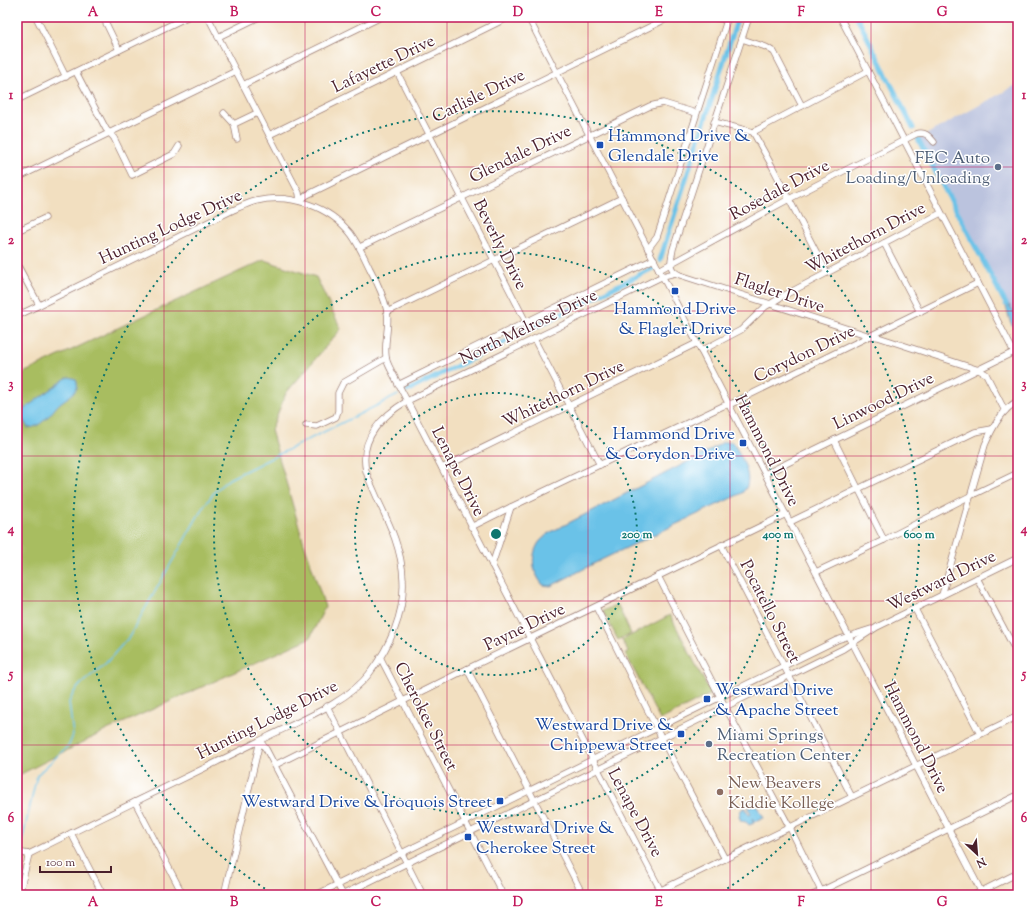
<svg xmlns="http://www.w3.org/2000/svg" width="1035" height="912" font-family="'Sorts Mill Goudy',serif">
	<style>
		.industrial { fill: #bbc3de }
		.green { fill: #a8bd61; stroke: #796e46 }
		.water { fill: #6ac2e8; stroke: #5a708a }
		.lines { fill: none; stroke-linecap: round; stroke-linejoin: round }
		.stream { stroke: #6ac2e8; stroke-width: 1.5 }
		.canal { stroke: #6ac2e8; stroke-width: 5 }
		.minor-casing { stroke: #9e7f76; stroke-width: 7 }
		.minor { stroke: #fff; stroke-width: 5.5 }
		.grid { fill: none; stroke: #c2185b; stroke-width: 1; stroke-opacity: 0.55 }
		.ring { fill: none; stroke: #0f766e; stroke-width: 2; stroke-dasharray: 2 4 }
		.transit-dot { fill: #1a4fb4; stroke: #fff; stroke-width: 1.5 }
		.service-dot { fill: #5c6f8a; stroke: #fff; stroke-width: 1.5 }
		.education-dot { fill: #8d6e63; stroke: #fff; stroke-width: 1.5 }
		.labels { text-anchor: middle; stroke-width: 3; stroke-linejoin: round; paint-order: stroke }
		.street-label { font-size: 17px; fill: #4a1f2b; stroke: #fff }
		.transit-label { font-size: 17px; fill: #164399; stroke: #fff; text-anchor: start }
		.service-label { font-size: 17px; fill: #4e5e75; stroke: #fff; text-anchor: end }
		.education-label { font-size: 17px; fill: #785e54; stroke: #fff; text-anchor: start }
		.centre { fill: #0f766e; stroke: #fff; stroke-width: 2 }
		.ring-label { font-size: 12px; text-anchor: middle; font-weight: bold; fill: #0f766e; stroke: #fff; stroke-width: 3; stroke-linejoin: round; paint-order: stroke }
		.neatline { fill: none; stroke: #c2185b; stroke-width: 1.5 }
		.grid-label { font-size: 13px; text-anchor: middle; font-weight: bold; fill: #c2185b }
	</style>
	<rect width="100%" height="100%" fill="#fff"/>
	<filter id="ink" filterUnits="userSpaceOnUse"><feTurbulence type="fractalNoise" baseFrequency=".025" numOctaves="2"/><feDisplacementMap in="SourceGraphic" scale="8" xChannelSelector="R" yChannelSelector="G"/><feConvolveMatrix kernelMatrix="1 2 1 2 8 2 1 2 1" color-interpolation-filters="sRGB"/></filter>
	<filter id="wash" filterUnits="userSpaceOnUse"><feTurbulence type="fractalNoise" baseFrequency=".012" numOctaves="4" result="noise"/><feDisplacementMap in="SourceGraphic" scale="16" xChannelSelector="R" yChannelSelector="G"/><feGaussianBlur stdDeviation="0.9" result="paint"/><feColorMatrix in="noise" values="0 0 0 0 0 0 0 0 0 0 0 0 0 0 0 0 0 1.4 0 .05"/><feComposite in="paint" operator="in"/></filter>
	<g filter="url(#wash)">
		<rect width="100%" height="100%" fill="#f2dfc0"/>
		<!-- industrial -->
		<polygon class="industrial" points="1018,84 1018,323 918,139"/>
		<!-- green -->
		<g class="green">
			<polygon points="264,260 316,277 341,329 286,393 271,430 302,537 325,607 310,638 107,730 17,776 17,376 122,326"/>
			<polygon points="615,605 618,606 631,634 618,640 603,611"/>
			<polygon points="670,615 711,694 660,720 625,653 628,652 622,640"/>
		</g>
		<!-- water -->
		<g class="water">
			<polygon points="1004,299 1018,317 1018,336 1010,321"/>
			<path d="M69 377 76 379C77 382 78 385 77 388 73 396 64 399 58 405 51 413 41 428 28 428L22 418V411C33 402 44 394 56 386 60 383 63 379 69 377Z"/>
			<path d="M723 442H732C739 451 751 473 747 485 747 488 744 490 742 493L601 560 551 586 543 585C533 573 530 558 538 544 540 540 546 536 549 533L707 452Z"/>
			<polygon points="756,804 764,818 755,822 752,818 754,823 749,825 746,822 741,821 739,816 741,810 745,807 749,815 751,814 748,808"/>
		</g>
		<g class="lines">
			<!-- stream -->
			<g class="stream">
				<polyline points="20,850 37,775 69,745 73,735 69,702 74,692 81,684 106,663 129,637 202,509 216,490 229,479 398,395"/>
				<polyline points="17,862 19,854"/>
			</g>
			<!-- canal -->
			<g class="canal">
				<polyline points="857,17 913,128"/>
				<polyline points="918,139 1006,304"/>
				<polyline points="660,260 738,17"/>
				<polyline points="407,391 653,268"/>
			</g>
		</g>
	</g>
	<g filter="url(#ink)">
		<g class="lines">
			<!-- minor casing -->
			<g class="minor-casing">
				<g id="minor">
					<polyline points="36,17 66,77"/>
					<polyline points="103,17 119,50"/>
					<polyline points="208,17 299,193 300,201 307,195 670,17"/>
					<polyline points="528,17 983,895"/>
					<polyline points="713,17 727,20"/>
					<path d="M749 17 673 249C671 261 667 270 680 275L870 336 878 337 979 370 986 374 1005 411"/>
					<polyline points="840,17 1018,360"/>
					<polyline points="218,37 259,17"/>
					<polyline points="742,39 766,47 774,52 802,106"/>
					<polyline points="76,72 106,129 114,138 132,175 174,154 179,146"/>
					<polyline points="397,72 526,322"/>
					<polyline points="243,85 381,17"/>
					<polyline points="17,100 187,17"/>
					<polyline points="224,113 234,124 237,139"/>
					<polyline points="714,122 753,132 772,166 827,273"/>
					<polyline points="234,124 257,113"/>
					<polyline points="753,132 868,71"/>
					<polyline points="269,135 509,17"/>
					<polyline points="17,178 236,71"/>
					<polyline points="17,231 45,218"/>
					<polyline points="884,243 920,312"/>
					<polyline points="360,247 650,106 663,103 696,113"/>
					<polyline points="648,249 657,237 728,17"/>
					<polyline points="17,264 39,305"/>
					<path d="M659 270 789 199 916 134C925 131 929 136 934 142"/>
					<polyline points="387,312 622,198"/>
					<path d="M17 316 233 210C240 207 248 203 256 201 290 193 329 206 351 234 359 245 364 257 370 269 377 282 384 296 387 311 390 326 384 341 386 356 386 361 389 366 391 370L663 895"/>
					<polyline points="534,339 600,465"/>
					<polyline points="701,351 741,330 765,307 783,296 941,213"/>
					<polyline points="398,385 654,259"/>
					<polyline points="306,425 317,426 336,417 338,411 338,393 343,383 386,358"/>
					<polyline points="834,440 884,540"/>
					<polyline points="442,468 697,343"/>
					<polyline points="765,474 1014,352"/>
					<polyline points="790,522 975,432 992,429"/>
					<polyline points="471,527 511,507 723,406 733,403 978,283"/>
					<polyline points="721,545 852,797"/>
					<polyline points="492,565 511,507"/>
					<polyline points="816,572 884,540 970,496 1018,473"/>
					<polyline points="658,576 718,693 790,828 823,895"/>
					<polyline points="977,578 1018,655"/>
					<path d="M942 595 985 445C992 428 1002 409 1018 401"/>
					<polyline points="596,607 664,743 725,859"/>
					<polyline points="915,609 980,734"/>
					<polyline points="380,657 503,895"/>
					<polyline points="467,669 583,895"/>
					<polyline points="327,706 423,895"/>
					<polyline points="260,741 266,749 343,895"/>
					<polyline points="275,765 467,669 786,514"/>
					<polyline points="135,802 183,895"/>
					<polyline points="71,833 103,895"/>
					<polyline points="17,852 29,854"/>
					<path d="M29 854C109 814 190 776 269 736 299 721 349 701 369 674 390 646 405 614 403 579 402 550 390 525 378 500 374 490 369 481 366 471 359 439 382 416 407 401L663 276 675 273"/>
					<polyline points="19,895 29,854"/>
					<polyline points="224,895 260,741"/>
					<polyline points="316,895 837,640 871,629"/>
					<polyline points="342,895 843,649 877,627 1018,558"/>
					<polyline points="651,895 1018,716"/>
					<polyline points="813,895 1018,795"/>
					<polyline points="974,895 1018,873"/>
				</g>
			</g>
			<!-- minor -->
			<use href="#minor" class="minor"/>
		</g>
	</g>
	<!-- grid -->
	<path class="grid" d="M164 17V895M305 17V895M447 17V895M588 17V895M730 17V895M871 17V895M17 167H1018M17 311H1018M17 456H1018M17 601H1018M17 745H1018"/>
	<!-- distance rings -->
	<g class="ring">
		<circle cx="496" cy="534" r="141"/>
		<circle cx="496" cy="534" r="282"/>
		<path d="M275 895A423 423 0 1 1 717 895"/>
	</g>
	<!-- markers -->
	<g class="transit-dot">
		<rect x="596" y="141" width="8" height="8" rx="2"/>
		<rect x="671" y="287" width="8" height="8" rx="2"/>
		<rect x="739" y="439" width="8" height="8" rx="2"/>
		<rect x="703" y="695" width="8" height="8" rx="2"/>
		<rect x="677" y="730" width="8" height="8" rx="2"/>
		<rect x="496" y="797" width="8" height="8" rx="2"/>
		<rect x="464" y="833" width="8" height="8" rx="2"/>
	</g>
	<g class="service-dot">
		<circle cx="998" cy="167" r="4"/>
		<circle cx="709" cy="744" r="4"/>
	</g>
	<circle class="education-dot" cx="720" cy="792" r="4"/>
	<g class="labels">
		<!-- street labels -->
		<g class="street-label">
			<text transform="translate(383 63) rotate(-26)" y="6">Lafayette Drive</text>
			<text transform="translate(478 95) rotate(-26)" y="6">Carlisle Drive</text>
			<text transform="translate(520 153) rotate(-26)" y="6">Glendale Drive</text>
			<text transform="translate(779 189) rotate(-28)" y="6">Rosedale Drive</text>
			<text transform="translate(170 226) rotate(-25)" y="6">Hunting Lodge Drive</text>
			<text transform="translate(865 237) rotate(-28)" y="6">Whitethorn Drive</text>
			<text transform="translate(501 244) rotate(63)" y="6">Beverly Drive</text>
			<text transform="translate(780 292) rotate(18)" y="6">Flagler Drive</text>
			<text transform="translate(528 326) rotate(-26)" y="6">North Melrose Drive</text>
			<text transform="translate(804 353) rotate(-26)" y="6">Corydon Drive</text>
			<text transform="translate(563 393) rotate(-26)" y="6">Whitethorn Drive</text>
			<text transform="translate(883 400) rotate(-26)" y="6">Linwood Drive</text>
			<text transform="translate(768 450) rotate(63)" y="6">Hammond Drive</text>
			<text transform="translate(459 471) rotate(63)" y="6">Lenape Drive</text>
			<text transform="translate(941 580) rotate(-26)" y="6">Westward Drive</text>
			<text transform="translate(771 611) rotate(63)" y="6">Pocatello Street</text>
			<text transform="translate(524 626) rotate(-26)" y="6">Payne Drive</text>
			<text transform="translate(427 716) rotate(63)" y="6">Cherokee Street</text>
			<text transform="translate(267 719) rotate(-27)" y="6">Hunting Lodge Drive</text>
			<text transform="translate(917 737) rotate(63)" y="6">Hammond Drive</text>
			<text transform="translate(636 812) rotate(62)" y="6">Lenape Drive</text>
		</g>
		<!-- transit labels -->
		<g class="transit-label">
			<text x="608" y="141">Hammond Drive &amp;<tspan x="608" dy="20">Glendale Drive</tspan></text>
			<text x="675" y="314" text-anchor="middle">Hammond Drive<tspan x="675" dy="20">&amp; Flagler Drive</tspan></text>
			<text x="735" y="439" text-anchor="end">Hammond Drive<tspan x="735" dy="20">&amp; Corydon Drive</tspan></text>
			<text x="715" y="695">Westward Drive<tspan x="715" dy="20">&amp; Apache Street</tspan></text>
			<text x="673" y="730" text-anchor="end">Westward Drive &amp;<tspan x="673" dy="20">Chippewa Street</tspan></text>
			<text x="492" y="807" text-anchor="end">Westward Drive &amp; Iroquois Street</text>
			<text x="476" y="833">Westward Drive &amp;<tspan x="476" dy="20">Cherokee Street</tspan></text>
		</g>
		<!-- service labels -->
		<g class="service-label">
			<text x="990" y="163">FEC Auto<tspan x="990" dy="20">Loading/Unloading</tspan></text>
			<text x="717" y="740" text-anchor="start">Miami Springs<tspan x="717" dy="20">Recreation Center</tspan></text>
		</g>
		<!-- education labels -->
		<g class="education-label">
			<text x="728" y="788">New Beavers<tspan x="728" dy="20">Kiddie Kollege</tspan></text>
		</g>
	</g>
	<circle cx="496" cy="534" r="6" class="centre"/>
	<g class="ring-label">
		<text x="637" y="538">200 m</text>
		<text x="778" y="538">400 m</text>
		<text x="919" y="538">600 m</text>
	</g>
	<!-- margin -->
	<rect width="1035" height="912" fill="none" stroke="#fff" stroke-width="44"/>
	<!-- north arrow -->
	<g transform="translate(977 854) rotate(154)" stroke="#ffffff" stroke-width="3" paint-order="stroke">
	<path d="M0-3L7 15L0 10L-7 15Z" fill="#4a1f2b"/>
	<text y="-6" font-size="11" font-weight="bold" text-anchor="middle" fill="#4a1f2b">N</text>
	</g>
	<!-- scale -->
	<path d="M40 866v6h71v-6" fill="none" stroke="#4a1f2b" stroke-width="2"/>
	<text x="46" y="866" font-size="12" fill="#4a1f2b" stroke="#ffffff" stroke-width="3" paint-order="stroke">100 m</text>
	<rect x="22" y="22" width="991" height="868" class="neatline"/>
	<g class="grid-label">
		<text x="93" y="16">A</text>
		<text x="234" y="16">B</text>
		<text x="376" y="16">C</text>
		<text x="518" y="16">D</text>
		<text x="659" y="16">E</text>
		<text x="801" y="16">F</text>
		<text x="942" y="16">G</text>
		<text x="11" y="99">1</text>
		<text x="1024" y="99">1</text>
		<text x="11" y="244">2</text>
		<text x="1024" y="244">2</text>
		<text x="11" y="388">3</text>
		<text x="1024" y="388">3</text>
		<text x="11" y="533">4</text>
		<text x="1024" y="533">4</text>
		<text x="11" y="678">5</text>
		<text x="1024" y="678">5</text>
		<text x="11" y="822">6</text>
		<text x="1024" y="822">6</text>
		<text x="93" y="906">A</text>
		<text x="234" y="906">B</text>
		<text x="376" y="906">C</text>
		<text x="518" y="906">D</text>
		<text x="659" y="906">E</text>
		<text x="801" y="906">F</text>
		<text x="942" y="906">G</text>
	</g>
</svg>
